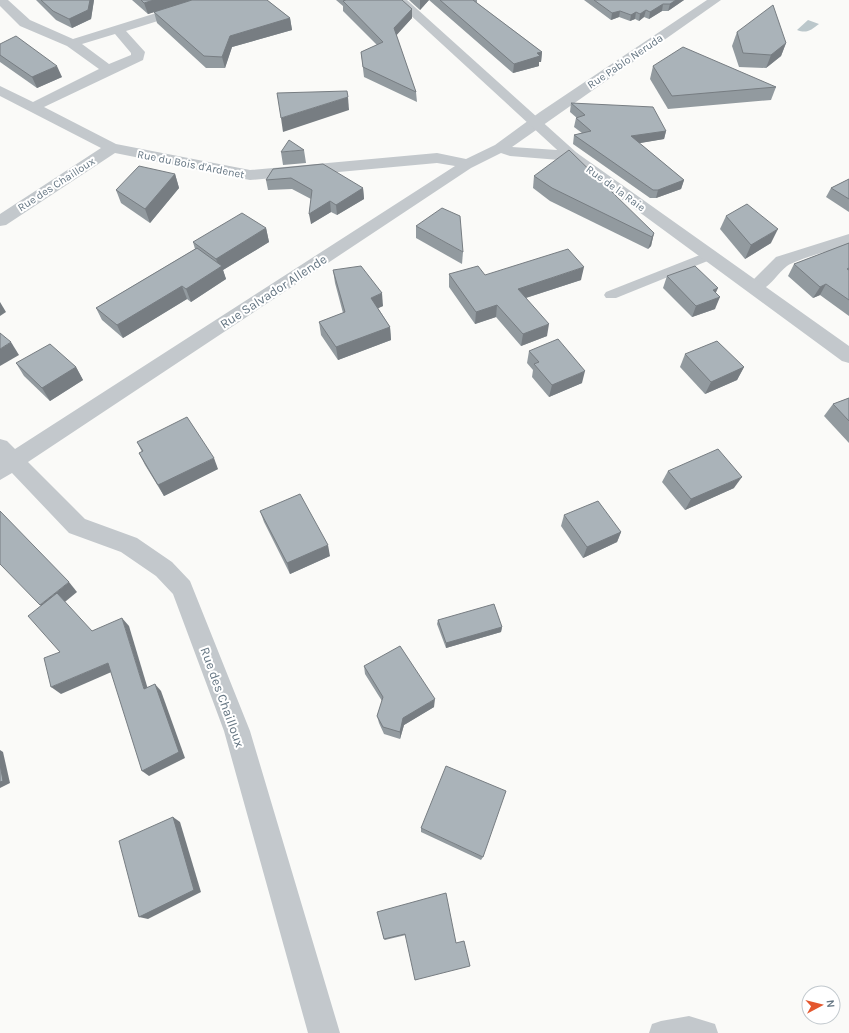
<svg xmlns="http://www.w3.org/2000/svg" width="849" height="1033" font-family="Karla,sans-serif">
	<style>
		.water { fill: #bbc7cb }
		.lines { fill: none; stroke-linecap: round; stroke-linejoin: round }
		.service { fill: #c3c8cc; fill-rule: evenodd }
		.minor { fill: #c3c8cc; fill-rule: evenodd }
		.tertiary { fill: #c3c8cc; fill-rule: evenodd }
		.wall { fill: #929a9f }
		.shaded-wall { fill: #777d82 }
		.building { fill: #aab3b9; stroke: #777d82 }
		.labels { text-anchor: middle; stroke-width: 4; stroke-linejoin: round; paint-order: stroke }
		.far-street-label { font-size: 11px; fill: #657683; stroke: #fff }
		.street-label { font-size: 13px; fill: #657683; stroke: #fff }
	</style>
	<rect width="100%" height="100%" fill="#fafaf8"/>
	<!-- water -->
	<path class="water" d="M808 20 819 24C811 30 807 34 797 30Z"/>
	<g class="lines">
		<!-- service -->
		<g class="service">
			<polygon points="710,251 715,252 717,255 715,258 616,298 606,298 604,295 606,292"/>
			<polygon points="689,1016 715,1024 718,1033 649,1033 652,1024 661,1021"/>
		</g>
		<!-- minor -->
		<g class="minor">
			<path d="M0 0H8L30 20 73 39 198 0H217L215 3 126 31 145 52 143 60 44 107 116 144 250 170 437 153 466 159 495 145 540 112 707 0H721L512 147 572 151 577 153 580 156 577 159 572 161 510 156 501 153 471 168 28 462 85 519 137 538 172 562 190 581 250 731 340 1033H308L224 731 173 594 156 576 121 552 69 533 12 473 0 480V439L7 441 15 449 455 166 437 163 250 180 115 153 6 225 0 226V214L101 148 0 96V86L33 102 99 69 67 46 20 26 0 6ZM115 34 131 53V55L109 64 82 44Z"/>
			<path d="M849 234V245C835 249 797 259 787 266 775 275 766 296 749 291L746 287 776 257Z"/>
		</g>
		<!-- tertiary -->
		<polygon class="tertiary" points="394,0 407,0 577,153 849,346 849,363 842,361 567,159"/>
	</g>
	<!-- wall -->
	<g class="wall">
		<polygon points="36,0 94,0 91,19 72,28 56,20"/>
		<polygon points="132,0 267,0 290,18 292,30 232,47 225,68 206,68 157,23 154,12 148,14"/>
		<polygon points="336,0 402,0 412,18 396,35 416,92 417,102 364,77 361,52 377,45 343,11 343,6"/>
		<polygon points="409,0 429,0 420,10"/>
		<polygon points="429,0 477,0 477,3 542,52 541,62 539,62 539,66 513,73"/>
		<polygon points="584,0 684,0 668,11 662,11 649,19 644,17 639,21 635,19 630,21 619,17 611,20"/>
		<polygon points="737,32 786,43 781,56 766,68 739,67 732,46"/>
		<polygon points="0,44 62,77 37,88 0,62"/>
		<polygon points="653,66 776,87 771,100 668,109 650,79"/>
		<polygon points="571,103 666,131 664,139 639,143 684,180 681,189 656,198 650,198 573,144 574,135 582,133 574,127 576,118 577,118 570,112"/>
		<polygon points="304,150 306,163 283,165 281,152"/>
		<polygon points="273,169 363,188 364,199 337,215 331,212 311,224 311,199 292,189 268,190 266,180"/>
		<polygon points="175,174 179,188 150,223 121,203 116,190"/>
		<polygon points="534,176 654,233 651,246 648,249 550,201 533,188"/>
		<polygon points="849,179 849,212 826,197 831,188"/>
		<polygon points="726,216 771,243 745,259 720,229"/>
		<polygon points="416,226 463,252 462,264 416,238"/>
		<polygon points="266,228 269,242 223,270 226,279 191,302 187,299 123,338 102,320 96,308 195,249 193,242"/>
		<polygon points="849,243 849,316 820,295 813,298 788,276 794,264"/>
		<polygon points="333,270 383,306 378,308 390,327 391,340 338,360 321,335 319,322 343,313 335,283"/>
		<polygon points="449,274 485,275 581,280 526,298 547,336 521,346 496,317 475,324 449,287"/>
		<polygon points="667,276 716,293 715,309 692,317 663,288"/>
		<polygon points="529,351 582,383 549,397 532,377 533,370 527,363"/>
		<polygon points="685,354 744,367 737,380 705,394 680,367"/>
		<polygon points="16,363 76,367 83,380 50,401 24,376"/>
		<polygon points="849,398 849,443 824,416 833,404"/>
		<polygon points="137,442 218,469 164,496 145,465 139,453 142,452"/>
		<polygon points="668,471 734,488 685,510 662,482"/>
		<polygon points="260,511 330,556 290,574 264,522"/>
		<polygon points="564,515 621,532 617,542 583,558 561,526"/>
		<polygon points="438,620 502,627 501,632 446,648 437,624"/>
		<polygon points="364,666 434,707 404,725 400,739 384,734 379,723 377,716 382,701 365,674"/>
		<polygon points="421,828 483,857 481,860 421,832"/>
		<polygon points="377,912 456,943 470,966 406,935 385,940 384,939"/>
	</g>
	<!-- shaded-wall -->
	<g class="shaded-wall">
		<polygon points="90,0 94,0 91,19 72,28 69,19"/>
		<polygon points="154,0 193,0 148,14 144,3"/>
		<polygon points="420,0 429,0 420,10"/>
		<polygon points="676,0 684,0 668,11 670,4"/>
		<polygon points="663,4 662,11 649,19 650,12"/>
		<polygon points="412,9 412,18 394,38 394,28"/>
		<polygon points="646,10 644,17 639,21 640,14"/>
		<polygon points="620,11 619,17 611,20 612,13"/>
		<polygon points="636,12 635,19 630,21 631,15"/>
		<polygon points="290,18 292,30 232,47 225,68 222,57 230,36"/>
		<polygon points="786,43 781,56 766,68 771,55"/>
		<polygon points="542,52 541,62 539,62 539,66 513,73 514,64 537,53"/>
		<polygon points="57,66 62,77 37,88 32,77"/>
		<polygon points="348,97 349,110 283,132 281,118"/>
		<polygon points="666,131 664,139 629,145 631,136"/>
		<polygon points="175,174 179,188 150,223 145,209"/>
		<polygon points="684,180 681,189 656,198 658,190"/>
		<polygon points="363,188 364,199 337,215 336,205"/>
		<polygon points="330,201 331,212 311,224 309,214"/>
		<polygon points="266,228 269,242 223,270 226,279 191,302 186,289 219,268 216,259"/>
		<polygon points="778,229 771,243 745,259 751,245"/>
		<polygon points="654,233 651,246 648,249 652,237"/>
		<polygon points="584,267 581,280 516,301 518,289"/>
		<polygon points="826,284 820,295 813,298 820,287"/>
		<polygon points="182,286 187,299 123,338 117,325"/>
		<polygon points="718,288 713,299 713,290"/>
		<polygon points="382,293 383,306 372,311 371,298"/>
		<polygon points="720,297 715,309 692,317 696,306"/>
		<polygon points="0,302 6,312 0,316"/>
		<polygon points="497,305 496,317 475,324 476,312"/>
		<polygon points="549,324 547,336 521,346 523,334"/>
		<polygon points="390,327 391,340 338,360 336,347"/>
		<polygon points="11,342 19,355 0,366 0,349"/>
		<polygon points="76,367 83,380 50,401 42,388"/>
		<polygon points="744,367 737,380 705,394 711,382"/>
		<polygon points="585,371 582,383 549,397 552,385"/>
		<polygon points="214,458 218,469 164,496 158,485"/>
		<polygon points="742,477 734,488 685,510 691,499"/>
		<polygon points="621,532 617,542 583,558 587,547"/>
		<polygon points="328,545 330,556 290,574 287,563"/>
		<polygon points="69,582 77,592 49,615 40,605"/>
		<polygon points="122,618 129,626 150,696 144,689"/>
		<polygon points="502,627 501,632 446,648 446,643"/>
		<polygon points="108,663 116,670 61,694 51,687"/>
		<polygon points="155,684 161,691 185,758 149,776 142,771"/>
		<polygon points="435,699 434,707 404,725 400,739 400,732 403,718"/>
		<polygon points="0,750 3,752 10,783 0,788"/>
		<polygon points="173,817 180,822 201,892 148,919 139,917"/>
	</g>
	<!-- building -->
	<g class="building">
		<polygon points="41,0 90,0 88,10 69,19 53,11"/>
		<polygon points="141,0 154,0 144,3"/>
		<polygon points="192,0 267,0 290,18 230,36 222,57 204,56 154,12"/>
		<polygon points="346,0 402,0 412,9 394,28 416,92 363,67 361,52 383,42 343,1"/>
		<polygon points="440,0 473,0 542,52 537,53 540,56 514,64"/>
		<polygon points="594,0 676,0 670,4 663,4 650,12 646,10 640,14 636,12 631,15 620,11 612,13"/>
		<polygon points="773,5 786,43 771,55 743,53 737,32"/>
		<polygon points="16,36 57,66 32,77 0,55 0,44"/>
		<polygon points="683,47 776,87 672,96 653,66"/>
		<polygon points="347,91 348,97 281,118 277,93"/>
		<polygon points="571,103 653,107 666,131 631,136 684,180 658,190 653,190 574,135 591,131 576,118 585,115"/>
		<polygon points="289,140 304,150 281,152"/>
		<polygon points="569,150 654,233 652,237 552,188 534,176"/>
		<polygon points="323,164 363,188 336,205 330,201 309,214 312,190 291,178 266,180 273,169"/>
		<polygon points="139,166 175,174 145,209 116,190"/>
		<polygon points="849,179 849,199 831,188"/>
		<polygon points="747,204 778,229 751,245 726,216"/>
		<polygon points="442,208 460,216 463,252 416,226"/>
		<polygon points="242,213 266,228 216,259 193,242"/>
		<polygon points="849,243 849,268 847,269 849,270 849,300 826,284 820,287 794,264"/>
		<polygon points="197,248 222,266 186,289 182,286 117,325 96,308"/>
		<polygon points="568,249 584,267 518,289 549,324 523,334 497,305 476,312 449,274 478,266 485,275"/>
		<polygon points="361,266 382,293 371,298 390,327 336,347 319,322 345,312 333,270"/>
		<polygon points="695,266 718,288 713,290 720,297 696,306 667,276"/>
		<polygon points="0,333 11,342 0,349"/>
		<polygon points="558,339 585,371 552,385 534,364 539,362 529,351"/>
		<polygon points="717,341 744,367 711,382 685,354"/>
		<polygon points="50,344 76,367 42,388 16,363"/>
		<polygon points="849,398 849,421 833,404"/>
		<polygon points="187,417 214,458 158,485 139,453 143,451 137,442"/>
		<polygon points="718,449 742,477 691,499 668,471"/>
		<polygon points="300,494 328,545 287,563 260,511"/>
		<polygon points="598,501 621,532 587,547 564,515"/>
		<polygon points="0,511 69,582 40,605 0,564"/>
		<polygon points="57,593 92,631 122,618 144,689 155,684 179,752 142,771 108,663 51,687 44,658 60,652 28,616"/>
		<polygon points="494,604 502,627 446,643 438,620"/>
		<polygon points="400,646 435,699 403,718 400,732 383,727 377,716 383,697 364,666"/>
		<polygon points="0,764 3,781 0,782"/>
		<polygon points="446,766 506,791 483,857 421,828"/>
		<polygon points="173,817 194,890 139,917 119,841"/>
		<polygon points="446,893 456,943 464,941 470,966 415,980 405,934 384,939 377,912"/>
	</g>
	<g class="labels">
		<!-- far-street labels -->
		<g class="far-street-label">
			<text transform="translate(625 61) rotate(-34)" y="4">Rue Pablo Neruda</text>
			<text transform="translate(191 164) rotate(11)" y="4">Rue du Bois d'Ardenet</text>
			<text transform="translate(56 184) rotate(-33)" y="4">Rue des Chailloux</text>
			<text transform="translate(616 188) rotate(36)" y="4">Rue de la Raie</text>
		</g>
		<!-- street labels -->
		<g class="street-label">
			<text transform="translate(273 291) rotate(-33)" y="5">Rue Salvador Allende</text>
			<text transform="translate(223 697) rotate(70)" y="5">Rue des Chailloux</text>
		</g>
	</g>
	<!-- north arrow -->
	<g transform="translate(821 1005) rotate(83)"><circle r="19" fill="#ffffff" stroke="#c1c8cd"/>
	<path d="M0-3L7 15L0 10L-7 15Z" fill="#e4572e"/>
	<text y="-6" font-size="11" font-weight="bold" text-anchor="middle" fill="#657683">N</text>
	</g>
</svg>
